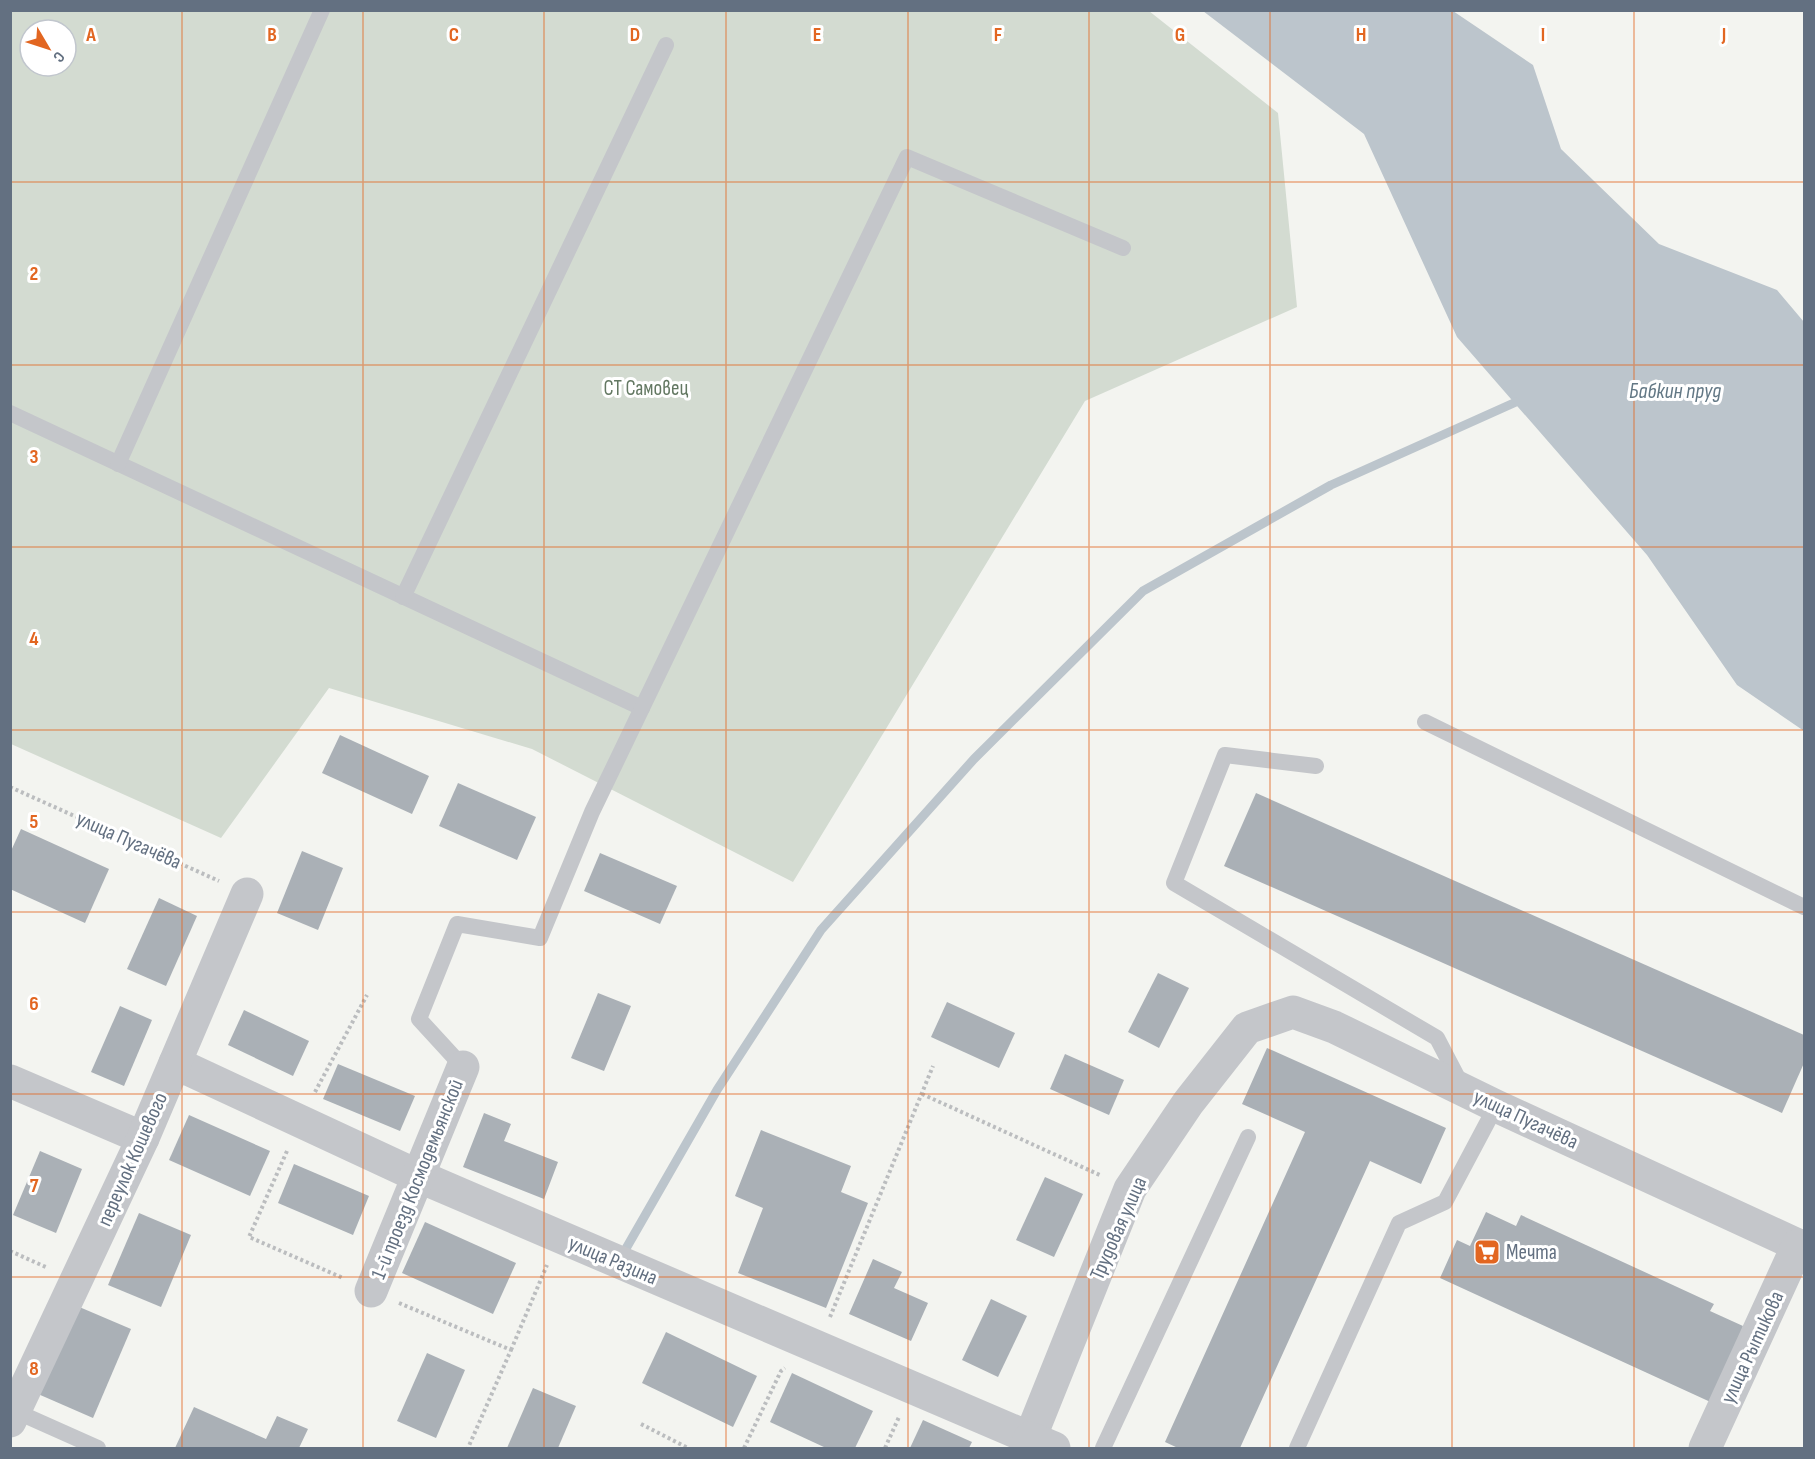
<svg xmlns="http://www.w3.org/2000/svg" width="1815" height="1459" font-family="'Sofia Sans Condensed',sans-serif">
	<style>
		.green { fill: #d3dbd1; fill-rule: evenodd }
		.water { fill: #bcc5cc }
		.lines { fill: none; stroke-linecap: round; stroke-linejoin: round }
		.stream { stroke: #bcc5cc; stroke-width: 9 }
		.building { fill: #aab0b6 }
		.path { stroke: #bbbdbf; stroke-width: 4; stroke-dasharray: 3 3; stroke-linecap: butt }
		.service { stroke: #c4c6ca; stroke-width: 16 }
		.minor { stroke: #c4c6ca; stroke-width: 33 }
		.tertiary { stroke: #c4c6ca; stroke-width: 33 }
		.grid { fill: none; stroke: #e26621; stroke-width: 1.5; stroke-opacity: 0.55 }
		.labels { text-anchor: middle; stroke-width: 6; stroke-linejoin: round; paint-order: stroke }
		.park-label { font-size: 21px; fill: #637862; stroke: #fff }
		.street-label { font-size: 21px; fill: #637081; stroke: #fff }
		.poi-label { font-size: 21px; fill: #637081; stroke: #fff; text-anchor: start }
		.water-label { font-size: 22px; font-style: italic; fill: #637885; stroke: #fff }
		.grid-label { font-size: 20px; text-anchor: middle; font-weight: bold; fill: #e26621; stroke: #fff; stroke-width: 6; stroke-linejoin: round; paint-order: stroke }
	</style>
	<rect width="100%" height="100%" fill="#f3f4f0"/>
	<!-- green -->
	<path class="green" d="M11 11H1149L1278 113 1297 307 1085 401 793 882 532 749 329 688 221 838 11 744ZM30 30H66V66H30Z"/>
	<!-- water -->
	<polygon class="water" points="1203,11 1453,11 1533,65 1561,149 1659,244 1777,290 1804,322 1804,731 1737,685 1647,555 1457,337 1364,134"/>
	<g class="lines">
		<!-- stream -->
		<polyline class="stream" points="624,1252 717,1090 821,930 974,759 1143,591 1331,485 1516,402"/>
	</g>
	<!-- building -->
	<g class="building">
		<polygon points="340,735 429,776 412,814 322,773"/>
		<polygon points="458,783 536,817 517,860 439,826"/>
		<polygon points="1256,793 1804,1035 1804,1063 1782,1113 1224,866"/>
		<polygon points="21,829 109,869 85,923 10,889 10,853"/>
		<polygon points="302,851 343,868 318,930 277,913"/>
		<polygon points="600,853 677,886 660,924 584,891"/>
		<polygon points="159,898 197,916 166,986 127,969"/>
		<polygon points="1158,973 1189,988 1159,1048 1128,1032"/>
		<polygon points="598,993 631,1006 604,1071 571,1058"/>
		<polygon points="947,1002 1015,1033 999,1068 931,1037"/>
		<polygon points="120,1006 152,1020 124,1086 91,1072"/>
		<polygon points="244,1010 309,1041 293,1076 228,1045"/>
		<polygon points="1267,1048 1446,1128 1421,1184 1370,1161 1240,1448 1178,1448 1165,1442 1305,1132 1242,1104"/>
		<polygon points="1065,1054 1124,1080 1109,1115 1050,1089"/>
		<polygon points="338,1064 415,1096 400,1131 323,1099"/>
		<polygon points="484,1113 511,1124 504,1141 558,1162 544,1199 463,1167"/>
		<polygon points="189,1115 270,1151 250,1196 169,1160"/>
		<polygon points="761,1130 851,1166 841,1192 868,1203 826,1308 738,1273 763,1208 735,1196"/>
		<polygon points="40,1151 82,1169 56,1233 13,1215"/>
		<polygon points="294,1164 369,1196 353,1235 278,1203"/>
		<polygon points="1045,1177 1083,1194 1054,1257 1016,1240"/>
		<polygon points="1486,1212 1516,1226 1521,1215 1714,1304 1710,1311 1743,1326 1717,1405 1440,1278 1457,1240 1470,1246"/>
		<polygon points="139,1213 191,1235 161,1307 108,1285"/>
		<polygon points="425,1222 516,1263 493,1314 402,1273"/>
		<polygon points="873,1259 902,1272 894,1288 928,1303 911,1341 849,1314"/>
		<polygon points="991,1299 1027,1316 998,1377 962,1360"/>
		<polygon points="77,1306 131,1329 93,1418 38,1394"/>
		<polygon points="666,1332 757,1376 733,1427 642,1383"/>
		<polygon points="427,1353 465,1370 436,1438 397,1421"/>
		<polygon points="792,1373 873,1411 855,1448 826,1448 770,1422"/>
		<polygon points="533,1388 576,1406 558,1448 507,1448"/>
		<polygon points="194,1407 266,1439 277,1416 308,1429 299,1448 175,1448"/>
		<polygon points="923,1420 972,1442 969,1448 910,1448"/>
	</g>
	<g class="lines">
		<!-- path -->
		<g class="path">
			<polyline points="10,787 219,881"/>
			<polyline points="315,1092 367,995"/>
			<polyline points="922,1094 1102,1176"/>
			<polyline points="287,1151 249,1237 343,1278"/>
			<polyline points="10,1251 48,1268"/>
			<polyline points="399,1303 511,1350 468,1448"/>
			<polyline points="830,1317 933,1066"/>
			<polyline points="511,1350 547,1265"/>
			<polyline points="641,1424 688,1448"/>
			<polyline points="744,1448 781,1371 785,1368"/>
			<polyline points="885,1448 899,1417"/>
		</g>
		<!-- service -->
		<g class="service">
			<polyline points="10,413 642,708"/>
			<polyline points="118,464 322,10"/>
			<polyline points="403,597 666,45"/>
			<polyline points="1425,722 1804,907"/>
			<polyline points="1316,766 1225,755 1174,883 1437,1038 1462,1086"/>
			<polyline points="463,1067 419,1019 457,924 540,938 592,812 907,157 1123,248"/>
			<polyline points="15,1411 98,1448"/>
			<polyline points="1103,1448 1248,1137"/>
			<polyline points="1297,1448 1399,1223 1445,1202 1496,1106"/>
		</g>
		<!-- minor -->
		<g class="minor">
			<polyline points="175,1063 418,1176 1030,1438 1130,1189 1188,1103 1247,1028 1293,1012 1334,1027 1496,1106 1804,1248"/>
			<polyline points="10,1081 143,1138"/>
			<polyline points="371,1291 463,1067"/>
			<polyline points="10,1421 143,1138 247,894"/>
			<polyline points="1705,1448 1798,1245"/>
		</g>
		<!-- tertiary -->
		<polyline class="tertiary" points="1026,1448 1030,1438 1054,1448"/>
	</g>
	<!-- grid -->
	<path class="grid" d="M182 10V1448M363 10V1448M544 10V1448M726 10V1448M908 10V1448M1089 10V1448M1270 10V1448M1452 10V1448M1634 10V1448M10 182H1804M10 365H1804M10 547H1804M10 730H1804M10 912H1804M10 1094H1804M10 1277H1804"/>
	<!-- icons -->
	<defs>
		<g id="supermarket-square" transform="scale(1.35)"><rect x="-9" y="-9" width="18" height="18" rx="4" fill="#e26621" stroke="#fff"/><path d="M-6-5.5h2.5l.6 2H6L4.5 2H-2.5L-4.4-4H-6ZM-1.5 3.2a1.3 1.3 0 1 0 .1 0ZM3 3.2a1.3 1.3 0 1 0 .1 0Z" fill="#fff"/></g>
	</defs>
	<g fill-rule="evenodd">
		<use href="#supermarket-square" x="1487" y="1252"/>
	</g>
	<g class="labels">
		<!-- park labels -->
		<g class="park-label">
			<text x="646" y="395">СТ Самовец</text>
		</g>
		<!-- street labels -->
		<g class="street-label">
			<text transform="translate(129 840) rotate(24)" y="7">улица Пугачёва</text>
			<text transform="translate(1526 1119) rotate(25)" y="7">улица Пугачёва</text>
			<text transform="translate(132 1159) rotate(-66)" y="7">переулок Кошевого</text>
			<text transform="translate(417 1179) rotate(-68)" y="7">1-й проезд Космодемьянской</text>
			<text transform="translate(1118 1228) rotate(-66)" y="7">Трудовая улица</text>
			<text transform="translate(613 1260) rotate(23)" y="7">улица Разина</text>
			<text transform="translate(1752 1347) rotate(-65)" y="7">улица Рытикова</text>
		</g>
		<!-- poi labels -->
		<g class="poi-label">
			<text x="1506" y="1259">Мечта</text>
		</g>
		<!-- water labels -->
		<g class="water-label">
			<text x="1675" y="398">Бабкин пруд</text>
		</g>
	</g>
	<g class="grid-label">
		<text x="91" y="41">A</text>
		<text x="272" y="41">B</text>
		<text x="454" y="41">C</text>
		<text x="635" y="41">D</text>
		<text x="817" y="41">E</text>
		<text x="998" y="41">F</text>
		<text x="1180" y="41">G</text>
		<text x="1361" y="41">H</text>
		<text x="1543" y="41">I</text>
		<text x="1724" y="41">J</text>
		<text x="34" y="280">2</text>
		<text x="34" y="463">3</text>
		<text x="34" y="645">4</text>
		<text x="34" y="828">5</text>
		<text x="34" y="1010">6</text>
		<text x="34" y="1192">7</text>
		<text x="34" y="1375">8</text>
	</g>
	<!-- border -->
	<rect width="1815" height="1459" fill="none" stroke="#637081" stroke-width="24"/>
	<!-- north arrow -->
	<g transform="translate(48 48) rotate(129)"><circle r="28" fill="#ffffff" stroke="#c1c6cd" stroke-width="1.5"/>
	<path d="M0-4.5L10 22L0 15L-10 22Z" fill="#e26621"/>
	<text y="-9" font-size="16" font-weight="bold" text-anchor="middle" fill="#637081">С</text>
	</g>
</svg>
